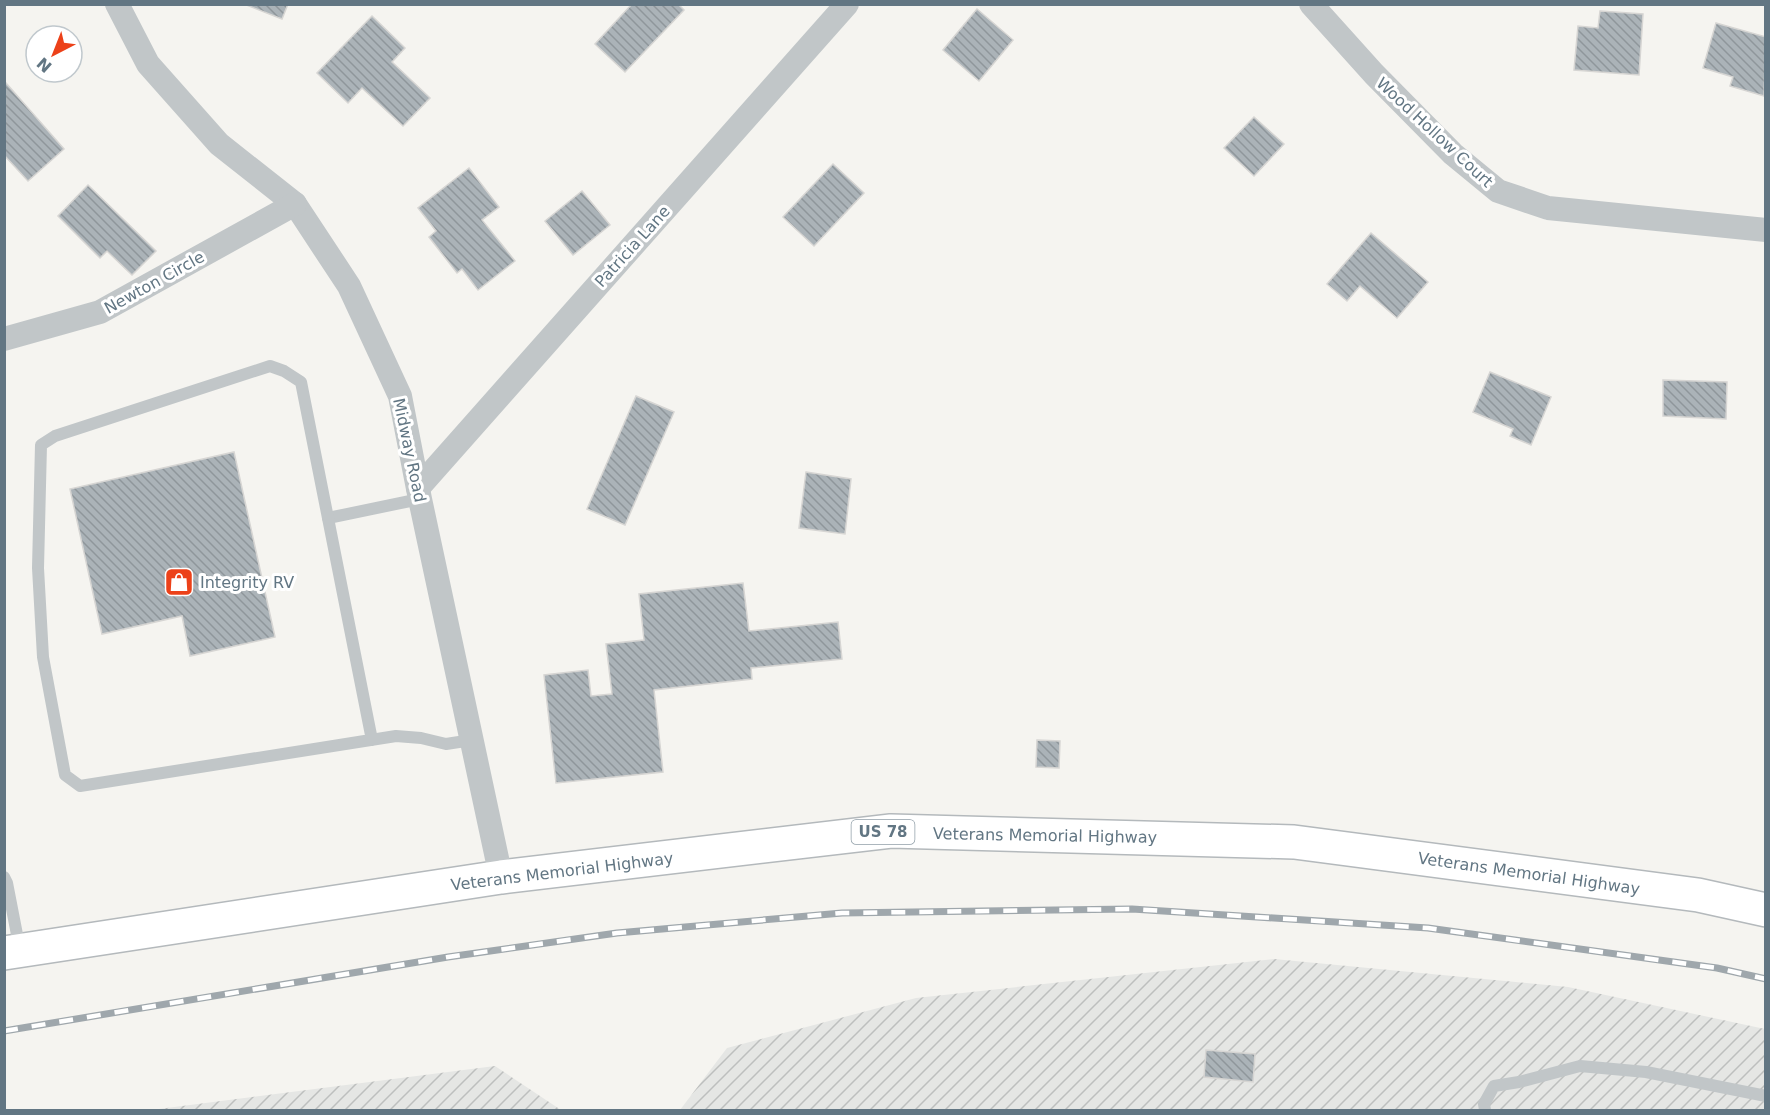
<svg xmlns="http://www.w3.org/2000/svg" width="1770" height="1115" font-family="'DejaVu Sans',sans-serif">
	<style>
		.industrial { fill: url(#industrial-furrows) }
		.building { fill: url(#building-back-hatch); stroke: #d6d5d3; stroke-width: 1.5 }
		.lines { fill: none; stroke-linecap: round; stroke-linejoin: round }
		.primary-casing { stroke: #b4b9bc; stroke-width: 36 }
		.lane { stroke: #c1c6c8; stroke-width: 12 }
		.street { stroke: #c1c6c8; stroke-width: 24 }
		.primary { stroke: #fff; stroke-width: 33 }
		.rail-casing { stroke: #9fa7ac; stroke-width: 7 }
		.rail { stroke: #fff; stroke-width: 4.5; stroke-dasharray: 14; stroke-linecap: butt }
		.labels { text-anchor: middle; stroke-width: 6; stroke-linejoin: round; paint-order: stroke }
		.shield { fill: #fff; stroke: #919fa8; stroke-width: 1.5 }
		.shield-label { font-size: 15px; font-weight: bold; fill: #627683 }
		.street-label { font-size: 16px; fill: #627683; stroke: #fff }
		.poi-label { font-size: 16px; fill: #627683; stroke: #fff; text-anchor: start }
	</style>
	<defs>
		<pattern id="industrial-furrows" width="10" height="10" patternUnits="userSpaceOnUse" patternTransform="scale(1.5)"><rect width="10" height="10" fill="#e5e6e4"/><path d="M-1 1l2-2M0 10L10 0M9 11l2-2" fill="none" stroke="#bdbfbe"/></pattern>
		<pattern id="building-back-hatch" width="6" height="6" patternUnits="userSpaceOnUse" patternTransform="scale(1.5)"><rect width="6" height="6" fill="#abb3b8"/><path d="M-1 5l2 2M0 0l6 6M5-1l2 2" fill="none" stroke="#8f969b"/></pattern>
	</defs>
	<rect width="100%" height="100%" fill="#f5f4f0"/>
	<!-- industrial -->
	<g class="industrial">
		<polygon points="1274,959 1568,987 1765,1029 1765,1110 680,1110 727,1048 916,998"/>
		<polygon points="495,1066 561,1110 151,1110"/>
	</g>
	<!-- building -->
	<g class="building">
		<polygon points="244,4 288,4 282,19"/>
		<polygon points="632,4 678,4 684,10 625,72 595,44"/>
		<polygon points="977,9 1013,40 979,81 943,50"/>
		<polygon points="1600,11 1643,14 1639,75 1574,70 1578,26 1598,28"/>
		<polygon points="372,16 405,48 392,62 430,98 403,126 362,88 348,103 317,73"/>
		<polygon points="1716,23 1766,37 1764,96 1730,86 1733,77 1703,68"/>
		<polygon points="6,83 64,149 28,181 4,155 4,85"/>
		<polygon points="1254,117 1284,144 1254,176 1224,148"/>
		<polygon points="833,164 864,193 814,246 783,217"/>
		<polygon points="469,168 499,207 482,220 515,261 478,290 462,269 457,273 429,237 436,231 418,208"/>
		<polygon points="88,185 156,251 132,275 107,251 100,258 58,216"/>
		<polygon points="582,191 610,225 573,255 545,221"/>
		<polygon points="1371,233 1428,282 1397,318 1360,286 1347,301 1327,284"/>
		<polygon points="1490,372 1551,397 1531,445 1510,436 1513,429 1473,412"/>
		<polygon points="1663,380 1727,382 1726,419 1663,416"/>
		<polygon points="636,396 674,412 625,525 587,509"/>
		<polygon points="234,452 275,637 190,656 182,616 102,634 70,489"/>
		<polygon points="806,472 851,479 845,534 799,528"/>
		<polygon points="743,583 749,631 838,622 842,659 751,668 752,679 654,690 663,772 556,783 544,675 588,670 591,696 612,694 606,644 644,640 639,594"/>
		<polygon points="1037,740 1060,741 1059,768 1036,767"/>
		<polygon points="1206,1050 1255,1054 1253,1082 1204,1077"/>
	</g>
	<g class="lines">
		<!-- primary casing -->
		<g class="primary-casing">
			<polyline id="primary" points="4,953 501,877 891,831 1294,842 1698,895 1766,910"/>
		</g>
		<!-- lane -->
		<g class="lane">
			<polyline points="328,518 420,499"/>
			<polyline points="372,740 301,382 284,371 270,366 55,436 41,445 38,568 43,657 65,775 80,786 396,736 421,738 446,744 472,740"/>
			<polyline points="4,877 7,883 20,950"/>
			<polyline points="1485,1110 1484,1104 1494,1086 1519,1082 1580,1066 1646,1072 1766,1096"/>
		</g>
		<!-- street -->
		<g class="street">
			<polyline points="117,4 148,64 219,144 295,204 349,286 400,396 420,499 501,877"/>
			<polyline points="1311,4 1374,74 1453,154 1498,191 1548,208 1766,230"/>
			<polyline points="4,339 100,312 295,204"/>
			<polyline points="418,488 847,4"/>
		</g>
		<!-- primary -->
		<use href="#primary" class="primary"/>
		<!-- rail casing -->
		<g class="rail-casing">
			<polyline id="rail" points="4,1031 448,957 617,933 842,913 1132,909 1428,928 1717,968 1766,979"/>
		</g>
		<!-- rail -->
		<use href="#rail" class="rail"/>
	</g>
	<!-- icons -->
	<defs>
		<g id="shop-square" transform="scale(1.5)"><rect x="-9" y="-9" width="18" height="18" rx="4" fill="#ec4119" stroke="#fff"/><path d="M-5-2.5h2.3a2.7 3.5 0 0 1 5.4 0H5L5.5 6h-11ZM-1.5-2.5h3a1.5 2.3 0 0 0-3 0Z" fill="#fff"/></g>
	</defs>
	<g fill-rule="evenodd">
		<use href="#shop-square" x="179" y="582"/>
	</g>
	<g class="labels">
		<!-- shield labels -->
		<rect class="shield" x="851.5" y="820" width="63" height="24" rx="4.5"/>
		<g class="shield-label">
			<text x="883" y="837">US 78</text>
		</g>
		<!-- street labels -->
		<g class="street-label">
			<text transform="translate(1435 132) rotate(43)" y="6">Wood Hollow Court</text>
			<text transform="translate(632 246) rotate(-48)" y="6">Patricia Lane</text>
			<text transform="translate(154 282) rotate(-29)" y="6">Newton Circle</text>
			<text transform="translate(410 450) rotate(78)" y="6">Midway Road</text>
			<text transform="translate(1045 835) rotate(1)" y="6">Veterans Memorial Highway</text>
			<text transform="translate(562 871) rotate(-7)" y="6">Veterans Memorial Highway</text>
			<text transform="translate(1529 873) rotate(8)" y="6">Veterans Memorial Highway</text>
		</g>
		<!-- poi labels -->
		<g class="poi-label">
			<text x="200" y="588">Integrity RV</text>
		</g>
	</g>
	<!-- border -->
	<rect width="1770" height="1115" fill="none" stroke="#627683" stroke-width="12"/>
	<!-- north arrow -->
	<g transform="translate(54 54) rotate(222)"><circle r="28" fill="#ffffff" stroke="#c0c8cd" stroke-width="1.5"/>
	<path d="M0-4.5L10 22L0 15L-10 22Z" fill="#ec4119"/>
	<text y="-9" font-size="16" font-weight="bold" text-anchor="middle" fill="#627683">N</text>
	</g>
</svg>
